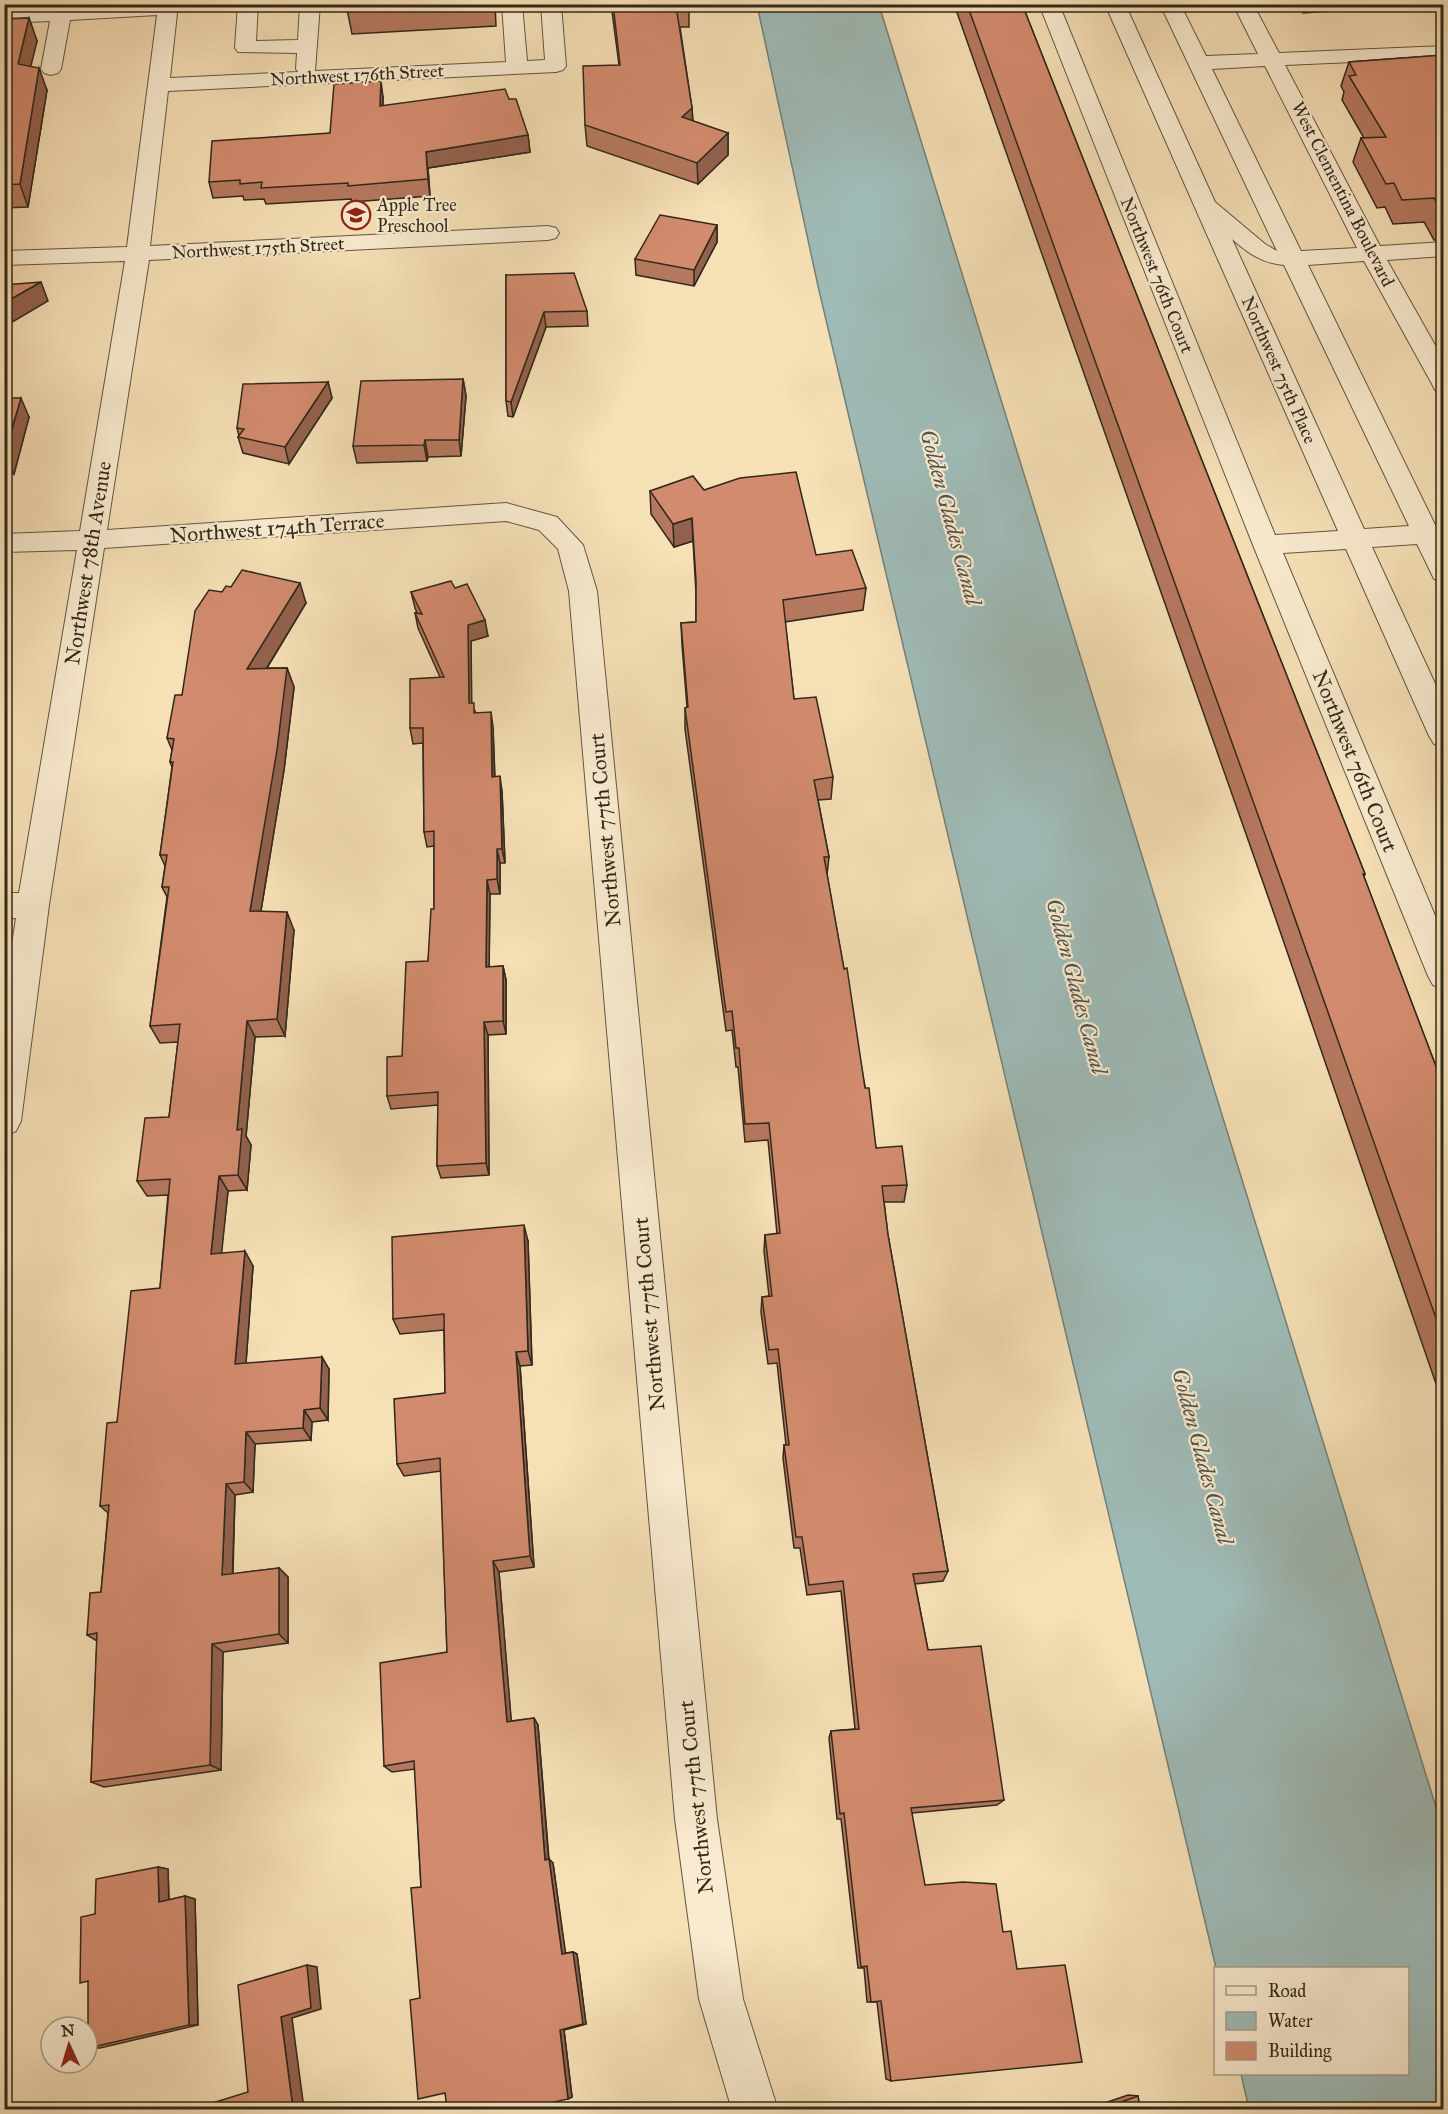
<svg xmlns="http://www.w3.org/2000/svg" width="1448" height="2114" font-family="'IM FELL Great Primer',serif">
	<style>
		.water { fill: #9fbbb7; stroke: #738079; stroke-width: 1.5 }
		.lines { fill: none; stroke-linecap: round; stroke-linejoin: round }
		.minor-casing { stroke: #625642; stroke-width: 2 }
		.minor { fill: #f9ebd0; fill-rule: evenodd }
		.wall { fill: #b5785f; stroke: #31281b; stroke-width: 1.5 }
		.shaded-wall { fill: #93614d; stroke: #31281b; stroke-width: 1.5 }
		.building { fill: #d28b6e; stroke: #31281b; stroke-width: 1.5 }
		.labels { text-anchor: middle; stroke-width: 4.5; stroke-linejoin: round; paint-order: stroke }
		.far-street-label { font-size: 18px; fill: #31281b; stroke: #f9ebd0 }
		.far-poi-label { font-size: 18px; fill: #31281b; stroke: #f9ebd0; text-anchor: start }
		.street-label { font-size: 21px; fill: #31281b; stroke: #f9ebd0 }
		.water-label { font-size: 22px; font-style: italic; fill: #52544a; stroke: #f9ebd0 }
	</style>
	<rect width="100%" height="100%" fill="#f6e0b6"/>
	<filter id="stains"><feTurbulence type="fractalNoise" baseFrequency=".00333" numOctaves="4"/><feColorMatrix values="0 0 0 0 .2 0 0 0 0 .09 0 0 0 0 .02 0 0 0 .5 -.17"/></filter>
	<radialGradient id="worn" r=".72"><stop offset=".6" stop-color="#630" stop-opacity="0"/><stop offset="1" stop-color="#630" stop-opacity=".3"/></radialGradient>
	<!-- water -->
	<polygon class="water" points="757,5 879,5 1443,1830 1443,2109 1249,2109 1241,2074 1408,2074 1408,1968 1216,1968 818,286"/>
	<g class="lines">
		<!-- minor casing -->
		<g class="minor-casing">
			<g id="minor">
				<polygon points="53,4 73,4 72,7 178,4 170,78 298,72 296,69 297,53 238,52 235,48 238,4 258,4 256,41 298,40 300,4 320,4 315,71 506,62 502,4 522,4 527,61 545,60 541,4 561,4 566,66 563,70 556,72 168,91 150,246 548,226 556,228 559,233 556,238 548,240 149,260 107,530 506,503 557,517 583,545 597,591 717,1819 743,1999 778,2110 732,2110 699,1999 675,1819 569,591 558,549 539,530 506,521 104,548 49,905 21,1121 16,1131 4,1136 4,997 16,918 4,919 4,893 19,893 77,550 4,552 4,534 80,531 125,261 4,265 4,251 127,247 157,15 70,20 61,69 58,73 51,75 44,73 41,69 50,21 4,23 4,11 52,8"/>
				<path d="M1039 4H1059L1275 535 1338 531 1105 4H1125L1215 202 1265 244 1277 251 1160 4H1180L1206 56 1258 54 1233 4H1253L1279 53 1444 46V58L1285 65 1380 246 1444 242V256L1387 260 1444 361V392L1435 390 1432 384 1364 261 1308 265 1444 543V581L1434 579 1417 544 1372 547 1444 703V747L1434 744 1429 736 1346 549 1283 553 1444 937V989L1433 985 1428 976 1253 545ZM1265 66 1357 248 1301 251 1212 69ZM1232 239C1249 254 1262 263 1284 265L1409 526 1364 529Z"/>
			</g>
		</g>
		<!-- minor -->
		<use href="#minor" class="minor"/>
	</g>
	<!-- wall -->
	<g class="wall">
		<polygon points="346,4 495,4 496,26 352,34"/>
		<polygon points="611,4 689,4 689,27 680,27 692,108 693,121 728,133 728,155 698,184 587,146 585,125 619,65"/>
		<polygon points="954,4 1022,4 1365,874 1364,877 1443,1085 1443,1404 1271,905"/>
		<polygon points="1299,4 1429,4 1303,13"/>
		<polygon points="29,18 37,41 30,66 47,90 28,207 4,208 4,19"/>
		<polygon points="1443,55 1443,240 1434,240 1424,222 1393,224 1385,207 1377,208 1353,162 1361,138 1364,138 1342,100 1344,92 1341,86 1349,62"/>
		<polygon points="383,97 383,106 509,99 528,135 530,152 428,168 430,196 352,202 351,199 266,204 264,199 244,200 243,196 213,198 209,182 330,133"/>
		<polygon points="717,225 717,242 694,286 636,275 635,259"/>
		<polygon points="506,275 587,311 588,326 546,327 513,417 508,416 506,401"/>
		<polygon points="463,379 466,396 461,456 428,457 427,461 357,463 353,446"/>
		<polygon points="328,382 332,398 289,464 243,453 238,437 239,436 237,428"/>
		<polygon points="4,398 29,417 14,474 4,474"/>
		<polygon points="704,490 816,555 866,588 863,610 785,622 794,699 833,777 831,799 818,800 829,857 827,875 876,1148 907,1185 904,1202 884,1202 888,1235 948,1571 943,1581 915,1584 928,1650 1004,1800 997,1805 912,1813 891,2081 886,2079 877,2002 867,2002 864,1968 858,1968 841,1819 837,1819 829,1738 831,1731 855,1729 841,1591 807,1595 800,1548 794,1548 783,1458 784,1445 786,1445 777,1363 768,1364 761,1312 762,1297 769,1296 764,1251 765,1235 777,1234 768,1140 745,1142 738,1067 736,1067 732,1030 726,1031 685,729 685,708 687,707 682,645 681,623 696,622 696,593 693,541 674,547 651,514 650,491"/>
		<polygon points="455,588 488,636 471,641 471,703 476,713 493,727 495,777 502,791 505,863 500,863 500,894 490,894 489,967 503,966 506,980 506,1034 488,1035 489,1175 441,1178 437,1166 438,1105 391,1109 387,1096 402,1056 428,961 434,909 434,846 427,847 424,832 423,743 413,744 410,728 440,677 418,628 415,613 417,613 415,608 411,592"/>
		<polygon points="222,592 306,603 267,668 287,668 294,687 284,770 261,911 294,930 285,1036 255,1037 246,1136 251,1145 247,1190 228,1191 221,1253 253,1266 246,1363 329,1369 328,1420 312,1422 311,1440 255,1444 253,1492 235,1495 233,1574 279,1568 288,1577 288,1643 223,1652 221,1770 104,1787 91,1782 97,1641 87,1635 101,1592 108,1513 100,1506 117,1422 160,1288 168,1195 147,1196 137,1181 169,1117 178,1042 160,1043 150,1026 167,897 162,887 165,866 160,855 172,767 170,762 172,750 167,738 182,695"/>
		<polygon points="528,1241 532,1365 520,1366 534,1567 499,1572 511,1721 534,1718 538,1725 549,1859 553,1863 565,1953 573,1952 577,1954 586,2024 564,2030 572,2097 568,2099 445,2093 420,1998 421,1887 415,1769 392,1772 384,1766 447,1652 441,1471 404,1476 397,1464 445,1393 444,1330 400,1334 393,1319"/>
		<polygon points="158,1867 168,1869 169,1900 185,1896 195,1899 198,2025 100,2048 88,2048 95,1914"/>
		<polygon points="1128,2095 1138,2096 1140,2109 1087,2109"/>
	</g>
	<!-- shaded-wall -->
	<g class="shaded-wall">
		<polygon points="29,18 37,41 26,86 18,64"/>
		<polygon points="39,68 47,90 28,207 20,184"/>
		<polygon points="381,81 383,97 382,122 380,106"/>
		<polygon points="692,108 693,129 682,117"/>
		<polygon points="728,133 728,155 698,184 697,163"/>
		<polygon points="528,135 530,152 428,168 430,196 428,179 426,152"/>
		<polygon points="717,225 717,242 694,286 694,270"/>
		<polygon points="41,282 48,301 4,327 4,303"/>
		<polygon points="544,312 546,327 513,417 511,402"/>
		<polygon points="463,379 466,396 461,456 459,440"/>
		<polygon points="328,382 332,398 289,464 285,447"/>
		<polygon points="21,398 29,417 14,474 5,455"/>
		<polygon points="425,440 428,457 427,461 424,445"/>
		<polygon points="692,518 693,541 674,547 673,524"/>
		<polygon points="300,583 306,603 254,689 247,669"/>
		<polygon points="485,620 488,636 471,641 472,718 469,703 468,625"/>
		<polygon points="287,668 294,687 284,770 258,929 250,911"/>
		<polygon points="491,712 493,727 495,792 492,777"/>
		<polygon points="500,776 502,791 505,863 502,849"/>
		<polygon points="497,849 500,863 500,894 497,879"/>
		<polygon points="487,880 490,894 489,981 486,967"/>
		<polygon points="287,912 294,930 285,1036 277,1019"/>
		<polygon points="503,966 506,980 506,1034 503,1021"/>
		<polygon points="247,1021 255,1037 246,1136 251,1145 247,1190 238,1175 237,1130"/>
		<polygon points="484,1022 488,1035 489,1175 486,1163"/>
		<polygon points="219,1176 228,1191 220,1269 211,1254"/>
		<polygon points="524,1225 528,1241 532,1365 528,1351"/>
		<polygon points="245,1251 253,1266 245,1377 235,1364"/>
		<polygon points="516,1352 520,1366 534,1567 530,1556"/>
		<polygon points="322,1357 329,1369 328,1420 320,1408"/>
		<polygon points="304,1410 312,1422 311,1440 303,1428"/>
		<polygon points="246,1432 255,1444 253,1492 244,1482"/>
		<polygon points="226,1484 235,1495 232,1585 222,1575"/>
		<polygon points="493,1561 499,1572 512,1729 507,1722"/>
		<polygon points="279,1568 288,1577 288,1643 279,1634"/>
		<polygon points="212,1644 223,1652 221,1770 210,1765"/>
		<polygon points="534,1718 538,1725 549,1864 545,1860"/>
		<polygon points="549,1859 553,1863 566,1956 562,1954"/>
		<polygon points="158,1867 168,1869 169,1904 159,1902"/>
		<polygon points="185,1896 195,1899 198,2025 189,2025"/>
		<polygon points="573,1952 577,1954 586,2024 564,2030 572,2097 568,2099 560,2030"/>
		<polygon points="307,1965 317,1967 321,2009 292,2018 304,2109 293,2109 281,2017"/>
	</g>
	<!-- building -->
	<g class="building">
		<polygon points="613,4 689,4 689,6 676,6 692,108 682,117 728,133 697,163 585,125 583,66 620,65"/>
		<polygon points="967,4 1022,4 1365,874 1363,874 1443,1085 1443,1338 1282,882"/>
		<polygon points="29,18 18,64 39,68 20,184 4,185 4,79 8,64 4,64 4,19"/>
		<polygon points="1443,55 1443,216 1434,198 1402,200 1394,183 1386,184 1361,138 1386,137 1349,76 1356,75 1349,62"/>
		<polygon points="381,81 380,106 505,89 509,99 516,99 528,135 426,152 428,179 348,186 348,183 261,188 262,182 240,184 240,180 209,182 212,141 330,133 334,84"/>
		<polygon points="660,215 717,225 694,270 635,259"/>
		<polygon points="574,273 587,311 544,312 511,402 506,401 506,275"/>
		<polygon points="41,282 4,303 4,285"/>
		<polygon points="463,379 459,440 425,440 424,445 353,446 361,381"/>
		<polygon points="328,382 285,447 238,437 244,429 237,428 243,384"/>
		<polygon points="4,398 21,398 4,455"/>
		<polygon points="796,472 816,555 852,550 866,588 783,600 794,699 816,697 833,777 814,780 829,857 824,857 844,969 847,968 865,1088 869,1088 876,1148 902,1146 907,1185 882,1186 888,1235 948,1571 913,1574 928,1650 981,1646 1004,1800 911,1808 925,1885 963,1882 996,1884 1003,1932 1011,1931 1017,1969 1065,1965 1082,2062 891,2081 881,2001 871,2002 867,1966 861,1967 844,1813 840,1814 831,1731 859,1729 843,1581 809,1585 802,1537 796,1537 784,1445 789,1445 778,1349 769,1350 762,1297 772,1296 765,1235 780,1233 769,1123 745,1124 739,1048 736,1048 732,1011 726,1012 685,708 688,707 681,623 696,622 696,581 692,518 673,524 650,491 693,476 704,490 740,478"/>
		<polygon points="242,570 300,583 247,669 287,668 277,750 250,911 287,912 277,1019 247,1021 237,1130 242,1129 238,1175 219,1176 211,1254 245,1251 235,1364 322,1357 320,1408 304,1410 303,1428 246,1432 244,1482 226,1484 222,1575 279,1568 279,1634 212,1644 210,1765 91,1782 97,1633 87,1635 90,1593 101,1592 109,1505 100,1506 107,1423 117,1422 131,1291 160,1288 170,1179 137,1181 145,1118 169,1117 180,1024 150,1026 169,887 162,887 167,855 160,855 173,762 170,762 174,739 167,738 175,695 182,695 195,611 209,590 222,592 226,586 231,587"/>
		<polygon points="451,581 455,588 467,584 485,620 468,625 469,703 474,703 474,713 491,712 492,777 500,776 502,849 497,849 497,879 487,880 486,967 503,966 503,1021 484,1022 486,1163 437,1166 438,1092 387,1096 387,1057 402,1056 406,962 428,961 431,909 434,909 434,831 424,832 423,728 410,728 410,679 444,677 415,613 422,614 411,592"/>
		<polygon points="524,1225 528,1351 516,1352 530,1556 493,1561 507,1722 534,1718 545,1860 549,1859 562,1954 573,1952 583,2024 560,2030 568,2099 522,2109 447,2109 445,2093 418,2099 410,2000 420,1998 411,1888 421,1887 414,1761 384,1766 380,1663 447,1652 440,1458 397,1464 394,1399 445,1393 444,1314 393,1319 392,1237"/>
		<polygon points="158,1867 159,1902 185,1896 189,2025 88,2048 88,1981 80,1983 81,1917 95,1914 96,1879"/>
		<polygon points="307,1965 311,2008 281,2017 293,2109 193,2109 248,2092 238,1985"/>
		<polygon points="1138,2096 1140,2109 1102,2109"/>
	</g>
	<!-- icons -->
	<defs>
		<g id="school-ring" transform="scale(1.5)"><circle r="9.5" fill="#f9ebd0" stroke="#8f2418" stroke-width="1.5"/><path d="M0-5L7-2L0 1L-7-2ZM-4 1L0 2.5L4 1V4Q0 6-4 4Z" fill="#8f2418"/></g>
	</defs>
	<g fill-rule="evenodd">
		<use href="#school-ring" x="356" y="215"/>
	</g>
	<g class="labels">
		<!-- far-street labels -->
		<g class="far-street-label">
			<text transform="translate(357 75) rotate(-3)" y="6">Northwest 176th Street</text>
			<text transform="translate(1343 194) rotate(63)" y="6">West Clementina Boulevard</text>
			<text transform="translate(258 248) rotate(-3)" y="6">Northwest 175th Street</text>
			<text transform="translate(1157 275) rotate(68)" y="6">Northwest 76th Court</text>
			<text transform="translate(1279 370) rotate(66)" y="6">Northwest 75th Place</text>
		</g>
		<!-- far-poi labels -->
		<g class="far-poi-label">
			<text x="377" y="211">Apple Tree<tspan x="377" dy="21">Preschool</tspan></text>
		</g>
		<!-- street labels -->
		<g class="street-label">
			<text transform="translate(277 528) rotate(-4)" y="7">Northwest 174th Terrace</text>
			<text transform="translate(88 563) rotate(-81)" y="7">Northwest 78th Avenue</text>
			<text transform="translate(1355 761) rotate(68)" y="7">Northwest 76th Court</text>
			<text transform="translate(605 830) rotate(-95)" y="7">Northwest 77th Court</text>
			<text transform="translate(649 1314) rotate(-95)" y="7">Northwest 77th Court</text>
			<text transform="translate(696 1797) rotate(-96)" y="7">Northwest 77th Court</text>
		</g>
		<!-- water labels -->
		<g class="water-label">
			<text transform="translate(951 517) rotate(75)" y="8">Golden Glades Canal</text>
			<text transform="translate(1077 986) rotate(75)" y="8">Golden Glades Canal</text>
			<text transform="translate(1203 1456) rotate(75)" y="8">Golden Glades Canal</text>
		</g>
	</g>
	<!-- margin -->
	<rect width="1448" height="2114" fill="none" stroke="#f6e0b6" stroke-width="24"/>
	<rect x="6" y="6" width="1436" height="2102" fill="none" stroke="#31281b" stroke-width="3"/>
	<rect x="12" y="12" width="1424" height="2090" fill="none" stroke="#31281b" stroke-width="1.5"/>
	<!-- legend -->
	<rect x="1214" y="1967" width="195" height="108" fill="#f9ebd0" stroke="#a99d88" stroke-width="1.5"/>
	<rect x="1226" y="1986" width="30" height="9" fill="#f9ebd0" stroke="#a99d88" stroke-width="1.5"/>
	<text x="1268" y="1997" font-size="18" fill="#31281b">Road</text>
	<rect x="1226" y="2012" width="30" height="18" fill="#9fbbb7" stroke="#a99d88" stroke-width="1.5"/>
	<text x="1268" y="2027" font-size="18" fill="#31281b">Water</text>
	<rect x="1226" y="2042" width="30" height="18" fill="#d28b6e" stroke="#a99d88" stroke-width="1.5"/>
	<text x="1268" y="2057" font-size="18" fill="#31281b">Building</text>
	<!-- north arrow -->
	<g transform="translate(69 2045) rotate(356)"><circle r="28" fill="#f9ebd0" stroke="#a99d88" stroke-width="1.5"/>
	<path d="M0-4.5L10 22L0 15L-10 22Z" fill="#8f2418"/>
	<text y="-9" font-size="16" font-weight="bold" text-anchor="middle" fill="#31281b">N</text>
	</g>
	<rect width="100%" height="100%" filter="url(#stains)"/>
	<rect width="100%" height="100%" fill="url(#worn)"/>
</svg>
